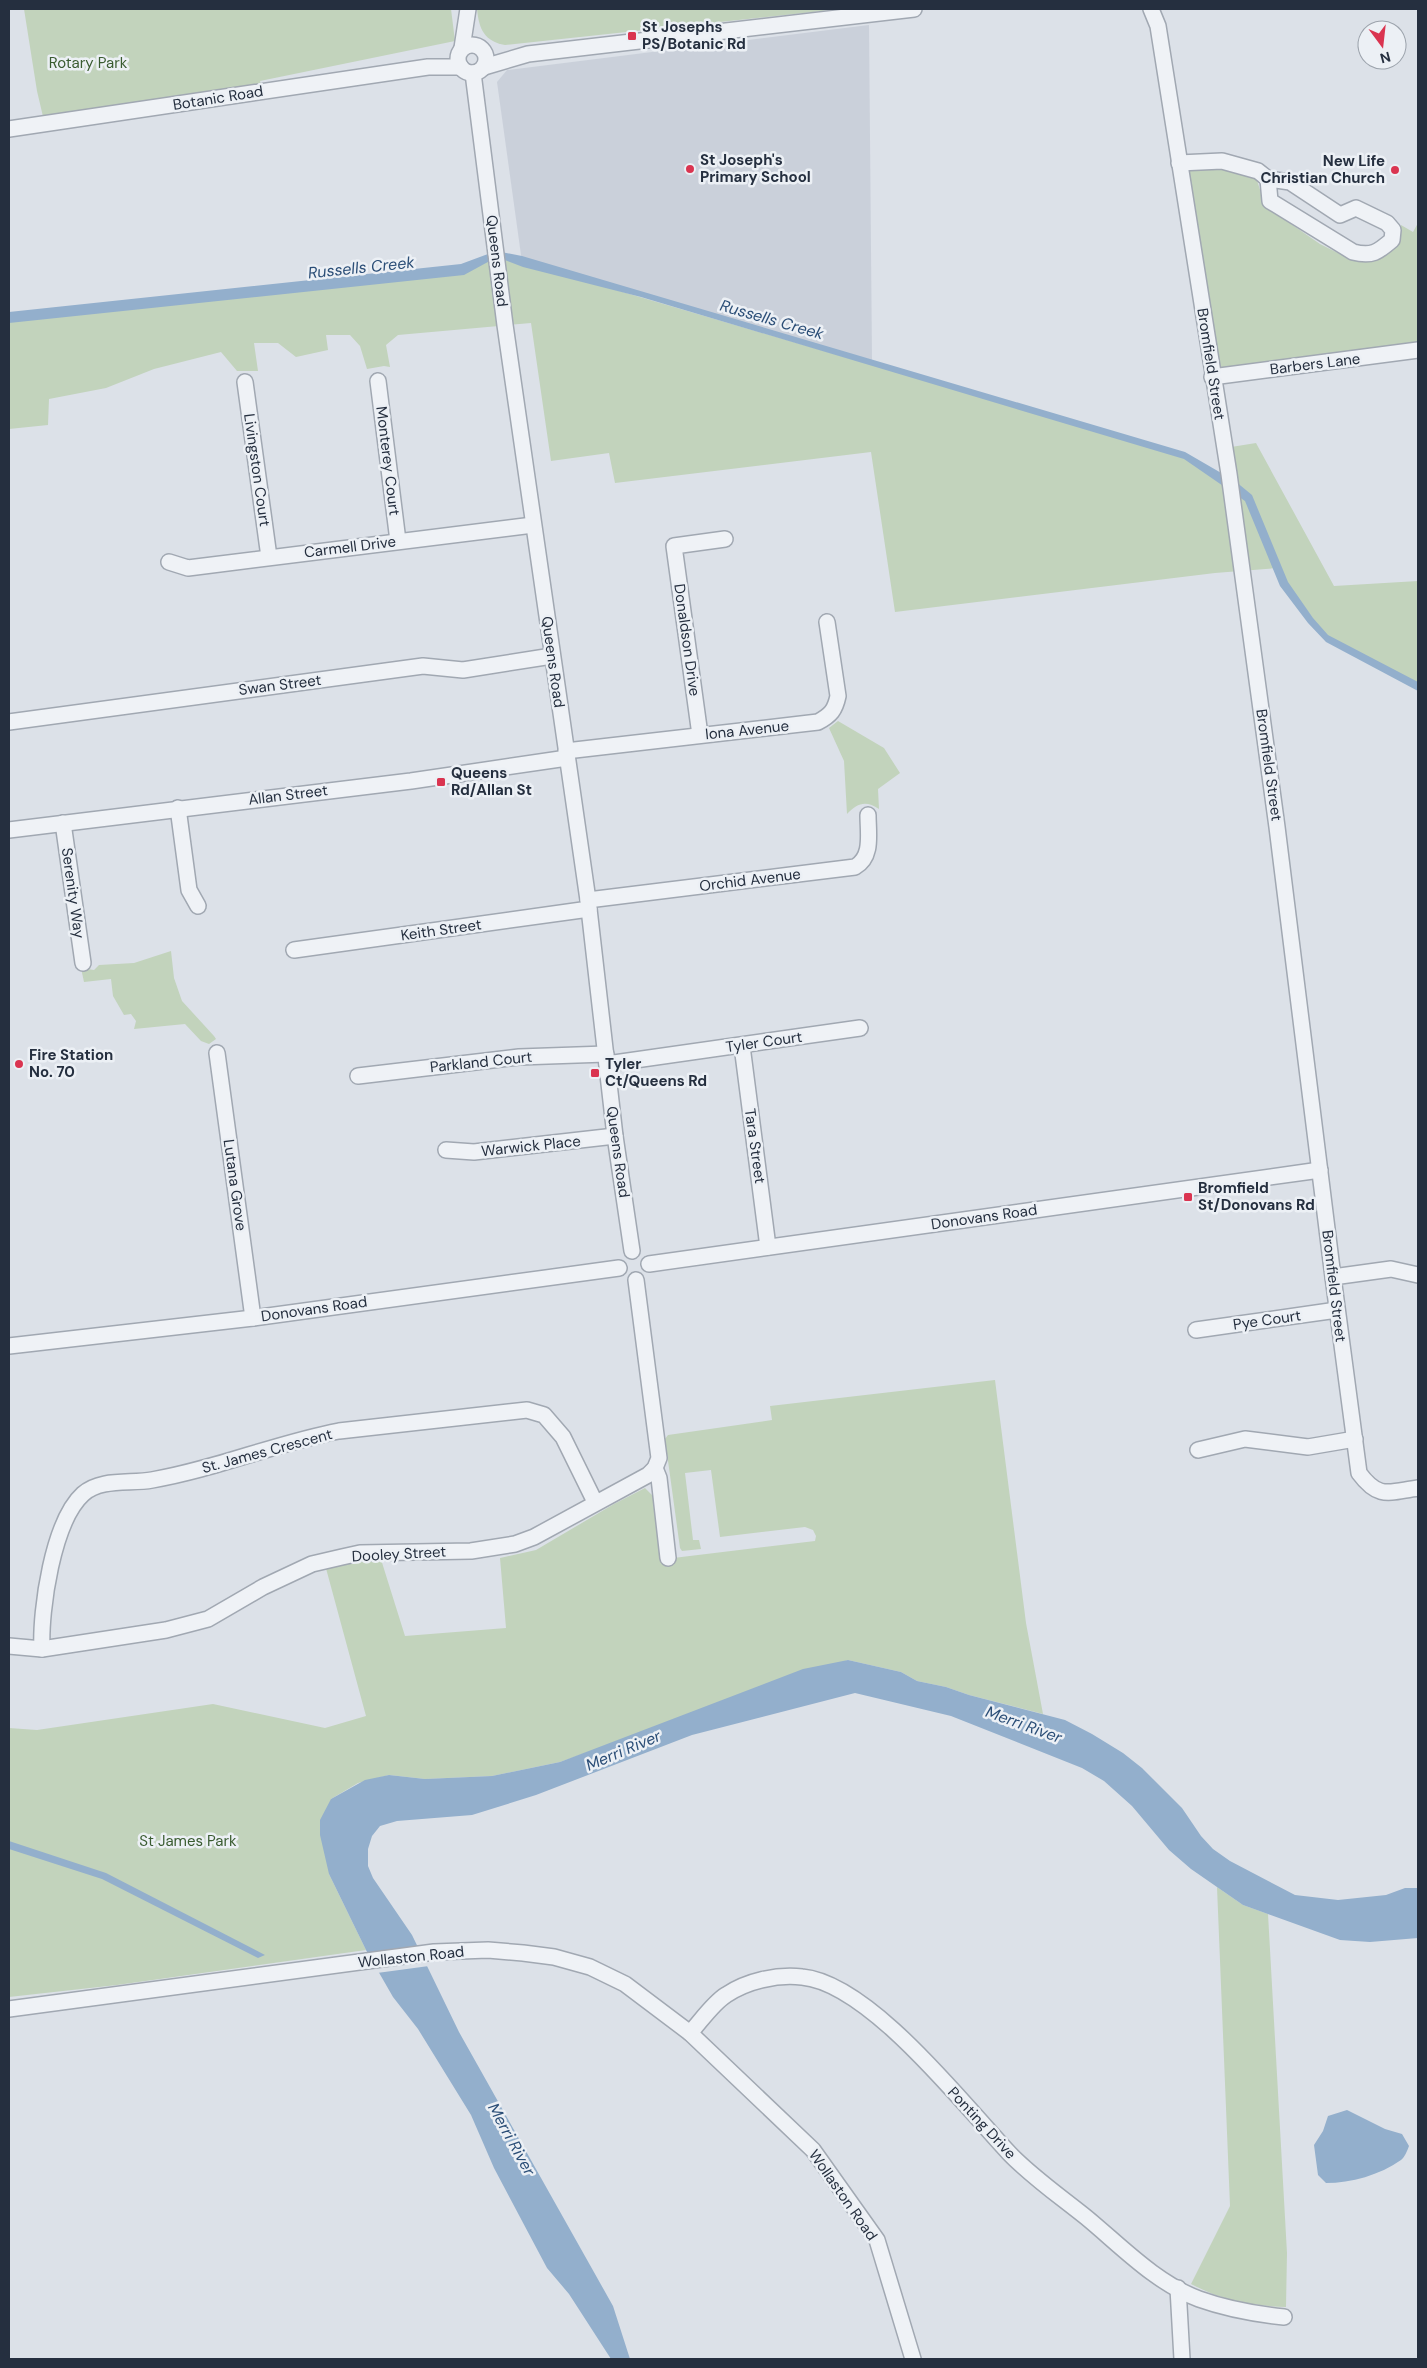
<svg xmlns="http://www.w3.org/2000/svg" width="1427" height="2368" font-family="'DM Sans',sans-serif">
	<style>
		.built { fill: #cad0da }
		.green { fill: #c2d3bc }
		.water { fill: #93afcc }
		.pier { fill: #dce1e8 }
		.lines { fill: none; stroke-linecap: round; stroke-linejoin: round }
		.minor-casing { stroke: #a1a8b2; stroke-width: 18 }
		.minor { stroke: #eff2f6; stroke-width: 15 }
		.poi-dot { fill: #da3450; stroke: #ecf0f5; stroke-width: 2 }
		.labels { text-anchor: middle; stroke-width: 5; stroke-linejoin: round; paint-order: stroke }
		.poi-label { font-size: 15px; font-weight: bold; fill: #252f3f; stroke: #ecf0f5; text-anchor: start }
		.park-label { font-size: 15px; fill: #3a5c31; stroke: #ecf0f5 }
		.street-label { font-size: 15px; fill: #252f3f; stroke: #ecf0f5 }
		.water-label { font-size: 16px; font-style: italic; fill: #2b4e77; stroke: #ecf0f5 }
	</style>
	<rect width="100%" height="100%" fill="#dce1e8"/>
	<!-- built -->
	<polygon class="built" points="869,25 872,360 522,262 497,82 507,70"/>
	<!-- green -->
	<g class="green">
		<polygon points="24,9 451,9 455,41 260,81 264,91 45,125 37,91"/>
		<path d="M477 9H840L505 45C484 41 479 29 477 9Z"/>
		<polygon points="1231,165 1256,177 1265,206 1320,244 1350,259 1375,261 1396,247 1401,225 1413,232 1418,223 1418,350 1212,377 1181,172 1201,167"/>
		<polygon points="497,255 1185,457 1231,491 1225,448 1256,443 1334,586 1418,581 1418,687 1328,640 1277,568 1215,573 895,612 871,452 615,483 609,453 551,461 531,323 398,335 386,345 390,367 384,366 367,369 360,346 350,335 326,335 328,350 296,357 278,343 254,343 258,371 237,371 221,352 154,369 106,388 49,399 48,425 9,429 9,316 462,268"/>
		<path d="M838 721 884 748 900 773 878 789 879 809C866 800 857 803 847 814L844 761 829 728Z"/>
		<polygon points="171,951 174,978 182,1001 214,1036 216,1039 209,1044 201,1041 185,1024 134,1029 136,1021 131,1014 124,1015 113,996 111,979 84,982 81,968 94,970 99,965 134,963"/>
		<polygon points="995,1380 1026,1623 1043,1714 969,1695 946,1687 917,1681 901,1672 848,1660 560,1762 492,1776 425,1779 389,1775 358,1783 331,1799 329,1874 366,1950 117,1985 9,1997 9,1728 37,1730 213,1704 325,1728 366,1716 324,1561 379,1553 405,1636 506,1628 500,1558 536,1550 614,1504 645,1488 657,1500 665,1559 815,1541 816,1536 813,1530 805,1527 720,1537 711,1470 685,1473 693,1540 699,1540 701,1549 682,1551 680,1548 665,1439 668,1435 772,1420 770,1406"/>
		<path d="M1217 1887 1243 1905 1268 1914 1287 2253 1286 2307C1251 2306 1221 2300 1191 2284L1230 2206Z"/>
	</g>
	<!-- water -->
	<g class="water">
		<polygon points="496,251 522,256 1185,452 1235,481 1252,495 1288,582 1313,618 1328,635 1418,682 1418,691 1326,642 1308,623 1280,586 1245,501 1184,459 641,297 523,267 497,257 464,275 9,323 9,312 461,264"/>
		<polygon points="848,1660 901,1672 917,1681 946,1687 969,1695 1065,1720 1092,1734 1123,1753 1142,1768 1182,1808 1201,1836 1213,1849 1230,1861 1295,1895 1338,1900 1386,1895 1405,1888 1418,1888 1418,1938 1370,1942 1340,1940 1243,1905 1191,1869 1169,1850 1132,1806 1104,1781 1082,1768 951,1716 855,1693 692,1735 536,1795 472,1815 397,1821 380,1826 372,1836 368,1849 368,1866 373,1878 412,1935 459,2032 613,2306 630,2359 611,2359 569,2294 547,2268 494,2168 471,2115 418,2029 393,1997 366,1950 329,1874 320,1835 320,1820 331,1799 365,1780 389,1775 425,1779 492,1776 560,1762 803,1669"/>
		<polygon points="9,1841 106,1873 265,1955 258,1958 102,1879 9,1849"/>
		<path d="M1347 2110 1385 2129 1402 2134 1409 2146C1407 2151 1405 2157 1401 2160 1380 2175 1351 2183 1326 2183L1318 2175 1314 2145 1323 2131 1328 2116Z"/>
	</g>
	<!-- pier -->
	<polygon class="pier" points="421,1949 429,1966 377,1973 367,1956"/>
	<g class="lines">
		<!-- minor casing -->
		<g class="minor-casing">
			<g id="minor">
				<path d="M1151 9 1158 26 1229 474 1277 827 1333 1277 1359 1473C1379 1500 1389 1492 1418 1488"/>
				<circle cx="472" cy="59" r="14"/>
				<polyline points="462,48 468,9"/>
				<polyline points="484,67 528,54 914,9"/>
				<polyline points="473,73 505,325 588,900 615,1136 632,1251"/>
				<polyline points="9,129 428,67 461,67"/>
				<path d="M1179 163 1222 161 1258 171 1268 179 1290 182 1340 215 1356 208 1387 223 1393 230 1392 240C1378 252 1372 257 1353 252L1270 201 1268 179"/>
				<polyline points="1212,377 1418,350"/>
				<polyline points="378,381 398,541"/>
				<polyline points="245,382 269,557"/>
				<polyline points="169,562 188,568 533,525"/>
				<polyline points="9,722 423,666 463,670 552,656"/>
				<polyline points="700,735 674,546 725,539"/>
				<path d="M566 751 818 722C831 715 835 710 838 696L827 622"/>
				<polyline points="178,808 189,890 198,906"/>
				<polyline points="63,823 83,963"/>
				<polyline points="9,830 411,781 567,758"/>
				<path d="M588 900 855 867C873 857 868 834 868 815"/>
				<polyline points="294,950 589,909"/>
				<polyline points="742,1046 768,1247"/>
				<polyline points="217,1053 253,1318"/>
				<polyline points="607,1064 860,1028"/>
				<polyline points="358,1076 519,1057 606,1054"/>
				<polyline points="446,1150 474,1152 615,1136"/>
				<polyline points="649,1264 1320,1170"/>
				<polyline points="1333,1277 1391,1269 1418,1275"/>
				<polyline points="1196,1330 1337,1310"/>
				<polyline points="9,1346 253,1318 619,1268"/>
				<polyline points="1198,1450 1245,1439 1308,1447 1355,1439"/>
				<polyline points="655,1468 659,1478 668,1558"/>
				<polyline points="9,1646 42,1649 166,1630 208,1619 263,1587 312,1564 342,1557 360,1553 471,1551 515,1544 534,1537 648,1475 655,1468 659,1458 636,1280"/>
				<path d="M42 1649C40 1610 53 1521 83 1494 101 1478 130 1484 152 1480 216 1469 276 1443 339 1431L527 1410 544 1415 563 1437 595 1502"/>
				<polyline points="9,2009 434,1952 488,1950 523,1953 554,1957 590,1967 625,1984 690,2033 813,2150 877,2240 913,2359"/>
				<path d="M690 2033C701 2021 713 2003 726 1995 747 1981 777 1974 802 1977 869 1983 963 2104 1009 2153 1032 2177 1061 2197 1087 2218 1122 2247 1156 2283 1199 2299 1227 2309 1255 2314 1284 2317"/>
				<polyline points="1178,2288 1182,2359"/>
			</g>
		</g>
		<!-- minor -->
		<use href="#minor" class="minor"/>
	</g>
	<!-- markers -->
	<g class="poi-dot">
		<rect x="627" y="31" width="10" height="10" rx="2.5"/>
		<circle cx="690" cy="169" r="5"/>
		<circle cx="1395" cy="170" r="5"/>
		<rect x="436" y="777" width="10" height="10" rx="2.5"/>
		<circle cx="19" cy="1064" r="5"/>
		<rect x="590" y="1068" width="10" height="10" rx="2.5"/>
		<rect x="1183" y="1192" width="10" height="10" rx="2.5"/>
	</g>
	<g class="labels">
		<!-- poi labels -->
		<g class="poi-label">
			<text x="642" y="32">St Josephs<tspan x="642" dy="17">PS/Botanic Rd</tspan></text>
			<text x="700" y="165">St Joseph's<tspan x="700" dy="17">Primary School</tspan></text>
			<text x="1385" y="166" text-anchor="end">New Life<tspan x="1385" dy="17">Christian Church</tspan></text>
			<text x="451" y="778">Queens<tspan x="451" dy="17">Rd/Allan St</tspan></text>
			<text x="29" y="1060">Fire Station<tspan x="29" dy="17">No. 70</tspan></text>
			<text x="605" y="1069">Tyler<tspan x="605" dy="17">Ct/Queens Rd</tspan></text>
			<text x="1198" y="1193">Bromfield<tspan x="1198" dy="17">St/Donovans Rd</tspan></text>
		</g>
		<!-- park labels -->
		<g class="park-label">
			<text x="88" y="68">Rotary Park</text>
			<text x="188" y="1846">St James Park</text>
		</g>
		<!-- street labels -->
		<g class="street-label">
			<text transform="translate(218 98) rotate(-9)" y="5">Botanic Road</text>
			<text transform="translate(497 261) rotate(83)" y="5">Queens Road</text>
			<text transform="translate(1211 364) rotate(81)" y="5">Bromfield Street</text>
			<text transform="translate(1315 364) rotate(-7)" y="5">Barbers Lane</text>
			<text transform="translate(388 461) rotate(83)" y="5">Monterey Court</text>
			<text transform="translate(257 470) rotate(82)" y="5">Livingston Court</text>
			<text transform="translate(350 547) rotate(-7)" y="5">Carmell Drive</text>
			<text transform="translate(687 640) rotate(82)" y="5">Donaldson Drive</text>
			<text transform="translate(553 662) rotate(82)" y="5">Queens Road</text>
			<text transform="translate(280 685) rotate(-7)" y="5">Swan Street</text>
			<text transform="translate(747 730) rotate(-6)" y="5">Iona Avenue</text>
			<text transform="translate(1269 765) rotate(82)" y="5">Bromfield Street</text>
			<text transform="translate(288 795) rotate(-7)" y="5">Allan Street</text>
			<text transform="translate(750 880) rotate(-7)" y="5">Orchid Avenue</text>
			<text transform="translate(73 893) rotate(82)" y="5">Serenity Way</text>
			<text transform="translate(441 930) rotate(-8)" y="5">Keith Street</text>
			<text transform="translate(764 1042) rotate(-8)" y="5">Tyler Court</text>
			<text transform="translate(481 1062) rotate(-6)" y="5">Parkland Court</text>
			<text transform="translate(531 1146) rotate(-6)" y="5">Warwick Place</text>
			<text transform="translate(755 1146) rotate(82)" y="5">Tara Street</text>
			<text transform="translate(618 1152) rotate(82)" y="5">Queens Road</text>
			<text transform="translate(235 1185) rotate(82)" y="5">Lutana Grove</text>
			<text transform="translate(984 1217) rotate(-8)" y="5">Donovans Road</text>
			<text transform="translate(1334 1286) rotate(83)" y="5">Bromfield Street</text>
			<text transform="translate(314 1309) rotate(-8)" y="5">Donovans Road</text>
			<text transform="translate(1267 1320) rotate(-8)" y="5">Pye Court</text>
			<text transform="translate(267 1451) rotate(-15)" y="5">St. James Crescent</text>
			<text transform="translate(399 1554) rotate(-3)" y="5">Dooley Street</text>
			<text transform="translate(411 1957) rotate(-6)" y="5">Wollaston Road</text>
			<text transform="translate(982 2123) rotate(47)" y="5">Ponting Drive</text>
			<text transform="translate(843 2195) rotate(55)" y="5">Wollaston Road</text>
		</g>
		<!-- water labels -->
		<g class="water-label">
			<text transform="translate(361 267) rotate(-6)" y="6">Russells Creek</text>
			<text transform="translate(772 319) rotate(16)" y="6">Russells Creek</text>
			<text transform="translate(1024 1724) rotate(20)" y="6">Merri River</text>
			<text transform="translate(623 1750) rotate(-23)" y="6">Merri River</text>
			<text transform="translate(512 2139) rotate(61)" y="6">Merri River</text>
		</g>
	</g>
	<!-- border -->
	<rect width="1427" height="2368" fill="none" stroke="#252f3f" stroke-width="20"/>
	<!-- north arrow -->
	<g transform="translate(1382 45) rotate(165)"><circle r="24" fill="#ecf0f5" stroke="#9ca3ac"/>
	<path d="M0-4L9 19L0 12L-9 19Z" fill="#da3450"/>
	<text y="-8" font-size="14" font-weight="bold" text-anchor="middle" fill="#252f3f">N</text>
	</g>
</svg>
